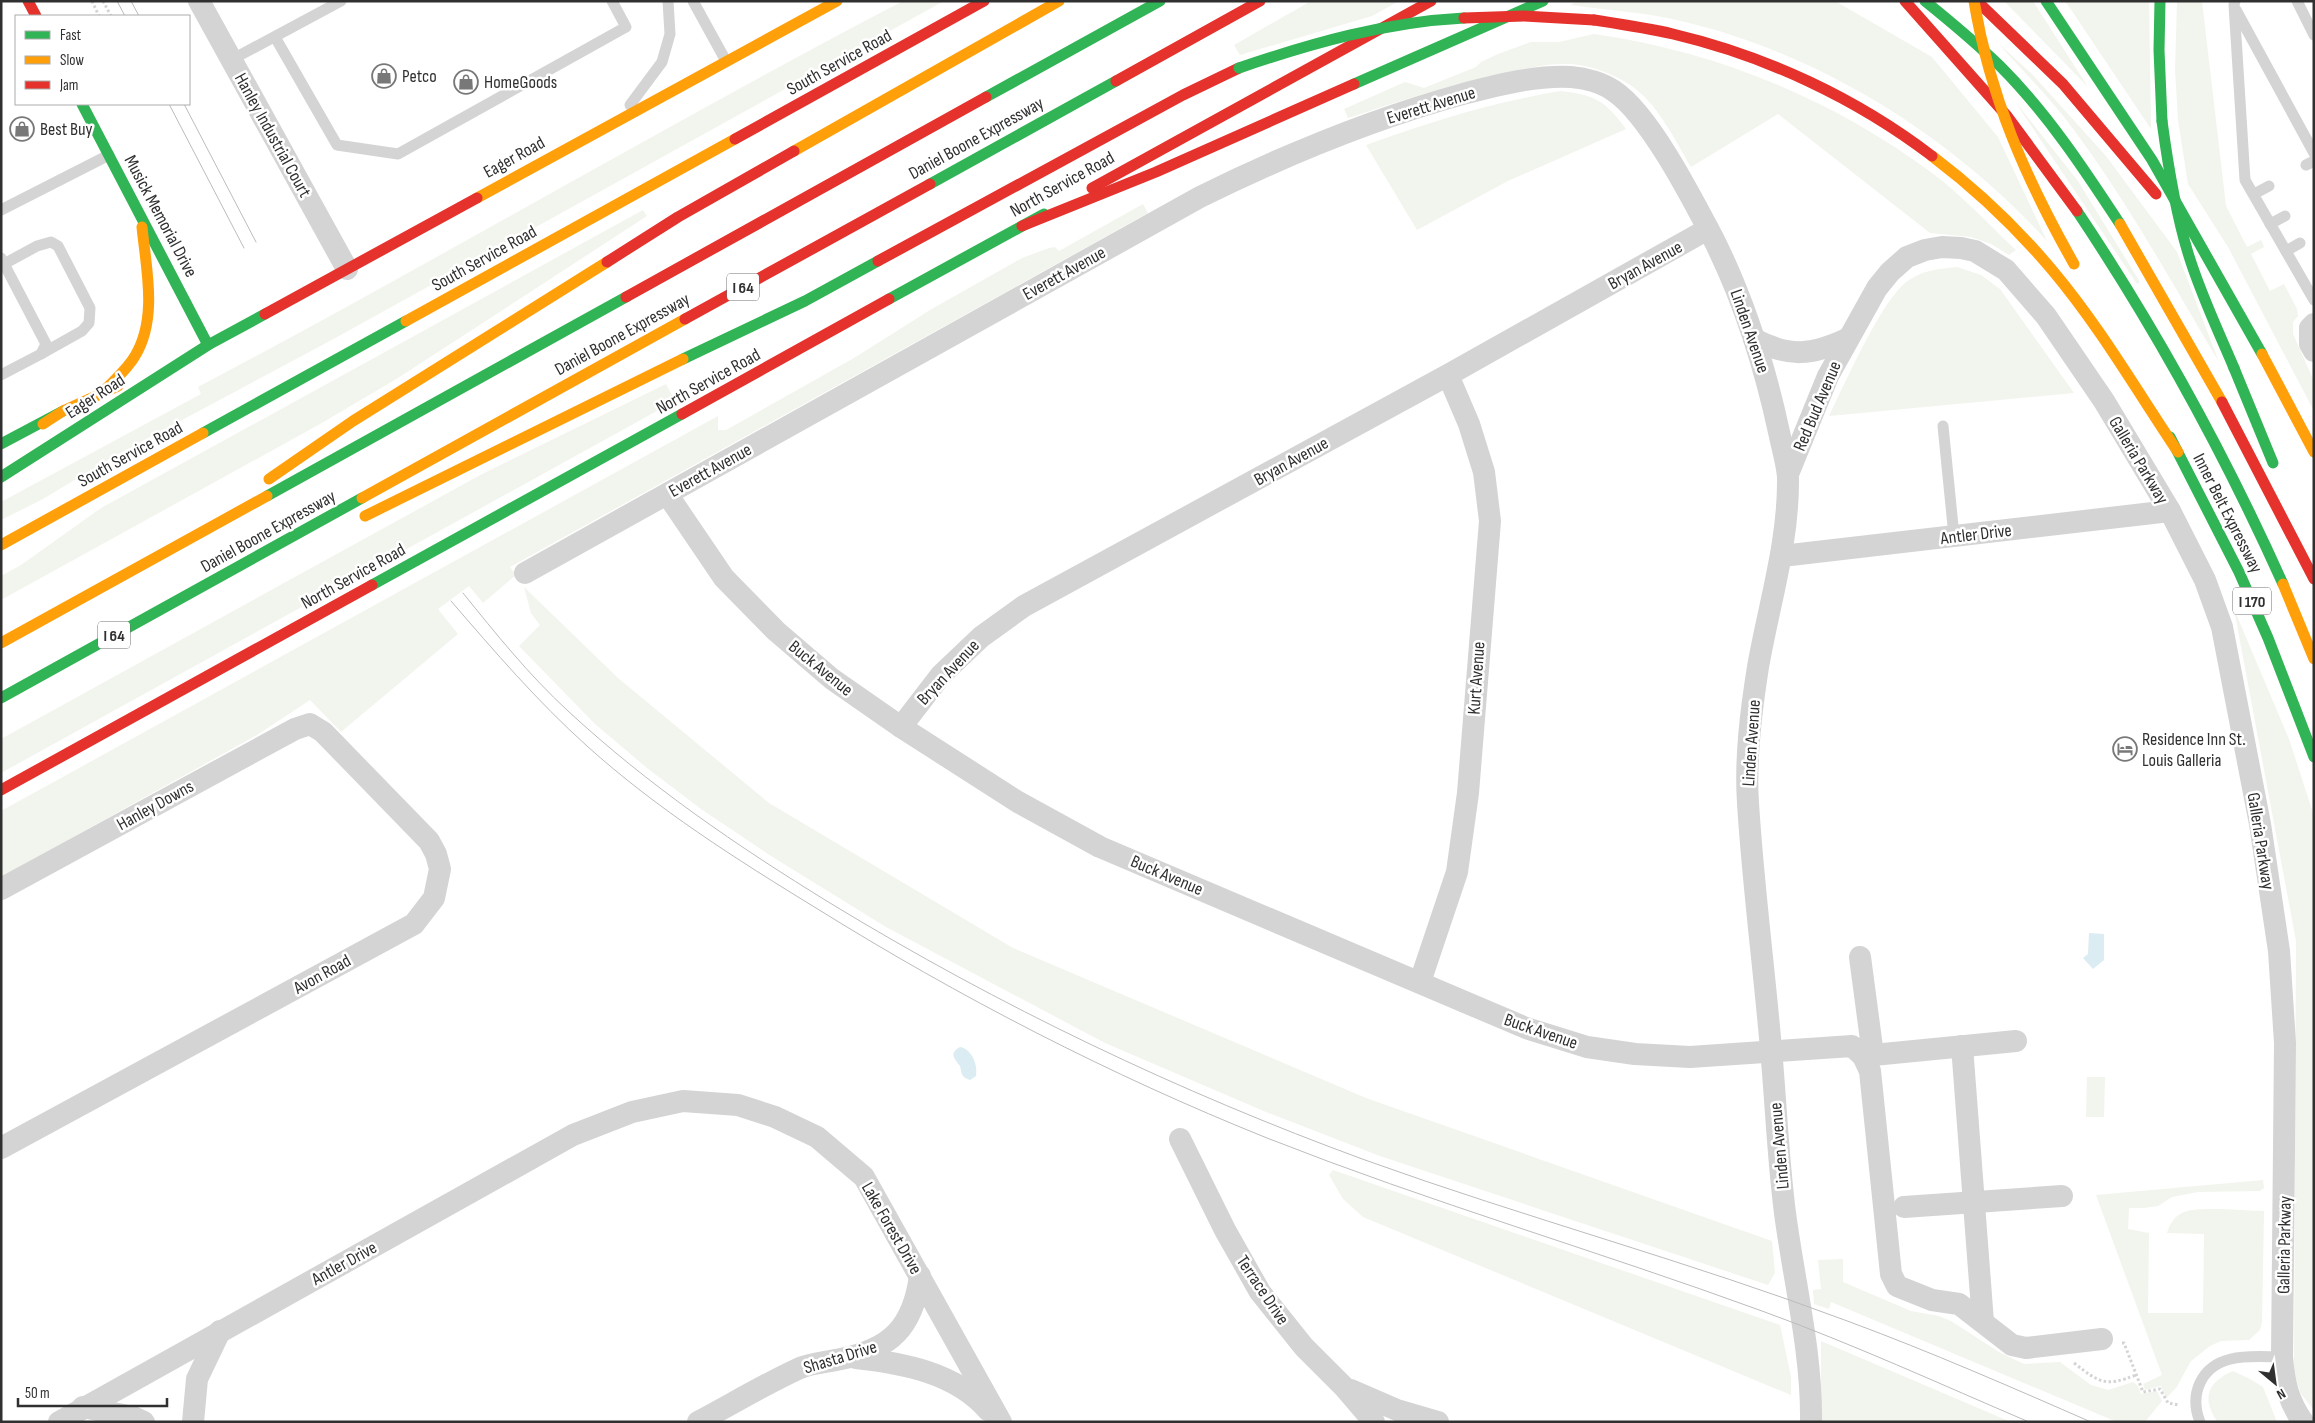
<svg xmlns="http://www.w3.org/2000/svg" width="2315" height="1423" font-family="'Sofia Sans Condensed',sans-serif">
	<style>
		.green { fill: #f2f5ed }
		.water { fill: #dbecf2 }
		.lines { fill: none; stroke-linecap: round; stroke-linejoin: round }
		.path { stroke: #d4d4d4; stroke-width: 3; stroke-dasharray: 2.5 2.5; stroke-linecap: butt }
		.lane { stroke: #d4d4d4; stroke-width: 11 }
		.street { stroke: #d4d4d4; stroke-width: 22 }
		.fast { stroke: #30b455; stroke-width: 11 }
		.slow { stroke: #ff9f0a; stroke-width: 11 }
		.jam { stroke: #e5322d; stroke-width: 11 }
		.tram { stroke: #bcbcbc; stroke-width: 1 }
		.fast-bridge { stroke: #30b455; stroke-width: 11 }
		.slow-bridge { stroke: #ff9f0a; stroke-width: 11 }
		.jam-bridge { stroke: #e5322d; stroke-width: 11 }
		.labels { text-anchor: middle; stroke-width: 5; stroke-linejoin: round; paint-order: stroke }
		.shield { fill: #fff; stroke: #6e6e6e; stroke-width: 1 }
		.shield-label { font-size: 16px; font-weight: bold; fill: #303030 }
		.street-label { font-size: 18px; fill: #303030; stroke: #fff }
		.poi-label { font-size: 18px; fill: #303030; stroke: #fff; text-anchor: start }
	</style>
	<rect width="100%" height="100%" fill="#fff"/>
	<!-- green -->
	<g class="green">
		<path d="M903 1H944L339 336 111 458 43 499 1 520V502L201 394 198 387C435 262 665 125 903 1Z"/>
		<polygon points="1311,1 1399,1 1372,16 1240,55 1234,45"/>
		<path d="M1579 1H1835L1932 57 1998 137 2047 241C1947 131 1803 43 1657 16 1628 11 1599 9 1570 5Z"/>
		<polygon points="2004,1 2033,1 2088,87"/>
		<polygon points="2065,1 2149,1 2151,129 2072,11"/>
		<polygon points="2177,1 2202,1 2226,206 2247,247 2261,240 2264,247 2251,254 2270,291 2284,284 2297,309 2298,316 2293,322 2293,334 2314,381 2314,411 2228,247 2188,184 2178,120 2175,70"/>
		<path d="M1594 34C1715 51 1833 99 1932 173 1962 195 1988 224 2016 250L2009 255 1991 244 1971 237 1930 233 1778 114 1691 167C1674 139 1657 101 1627 83 1609 72 1587 64 1566 64 1546 63 1525 69 1506 73 1452 84 1400 101 1348 118L1344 109 1405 82 1424 88 1476 67 1481 62 1498 54 1531 42H1559Z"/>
		<path d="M1998 43 2032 74 2106 156 2177 252 2219 362C2170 280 2123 193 2064 117 2044 92 2020 68 1998 43Z"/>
		<path d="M1560 91C1595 95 1605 100 1626 129L1508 181 1417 230 1366 145C1429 122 1494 102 1560 91Z"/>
		<polygon points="2014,100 2078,181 2140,282 2137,284"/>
		<polygon points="1143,204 1148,213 510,567 516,575 483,603 469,586 438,609 458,634 341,732 310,700 257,735 1,877 1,811 718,416 718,430 726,430 854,358 930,310 1022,258 1049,248 1055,247 1059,251"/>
		<polygon points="643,210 647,216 398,378 320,424 1,600 1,576 21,565 101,508"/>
		<path d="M1957 267 1981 275 2000 289 2074 393 1829 416C1844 386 1883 296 1909 280 1924 270 1939 269 1957 267Z"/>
		<polygon points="666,384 675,401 1,773 1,739 482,474"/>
		<polygon points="524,587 618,678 769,803 1013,948 1366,1098 1772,1241 1775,1273 1768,1285 1380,1156 1266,1112 1105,1043 886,927 771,856 701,809 647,768 595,724 519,646 540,625 531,613"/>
		<polygon points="2234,609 2289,739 2314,816 2314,1410 2301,1394 2294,1373 2296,941"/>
		<polygon points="2087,1077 2105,1077 2104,1117 2086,1117"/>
		<polygon points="1333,1170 1780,1325 1791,1377 1791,1395 1363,1217 1343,1199 1329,1175"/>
		<path d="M2263 1180 2264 1188 2260 1191 2198 1192 2172 1197 2158 1206 2144 1208H2129L2128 1229 2149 1233 2148 1313H2203L2204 1234 2167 1233C2170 1224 2174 1216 2184 1212 2200 1206 2244 1211 2264 1211L2262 1322 2260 1330 2249 1340 2221 1341 2210 1346 2191 1361 2176 1388 2166 1398 2161 1386 2145 1390 2143 1384 2162 1375 2096 1195Z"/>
		<polygon points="1843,1259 1843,1282 1911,1311 1939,1316 1951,1321 1999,1352 2024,1364 2060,1362 2091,1385 2108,1390 2133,1382 2138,1386 2141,1394 2157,1391 2162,1401 2145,1422 2117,1422 1831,1302 1829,1309 1814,1304 1813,1290 1821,1289 1818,1260"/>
		<polygon points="1821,1341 2011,1422 1821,1422"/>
		<path d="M2233 1371 2250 1379 2263 1387 2277 1422 2217 1421C2201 1398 2208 1382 2233 1371Z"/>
	</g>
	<!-- water -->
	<g class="water">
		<polygon points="2089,933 2104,934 2104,960 2093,969 2083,958 2088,954"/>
		<path d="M960 1047C972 1049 978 1065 976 1076L970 1080C961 1077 962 1074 960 1066 954 1058 949 1053 960 1047Z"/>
	</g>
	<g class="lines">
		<!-- path -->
		<g class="path">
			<polyline points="92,1 99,16"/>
			<polyline points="103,1 111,16"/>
			<polyline points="2122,1343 2124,1343 2143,1392 2160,1389 2168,1403 2179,1405"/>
			<path d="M2074 1363C2100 1383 2105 1387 2136 1375"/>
		</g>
		<!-- lane -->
		<g class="lane">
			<polyline points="693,1 726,61"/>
			<polyline points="2235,1 2234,5 2245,180 2314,300"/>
			<polyline points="2297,1 2314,35"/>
			<polyline points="2236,10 2314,153"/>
			<polyline points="275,37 337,145 398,154 626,27 612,1"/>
			<polyline points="231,60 341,1"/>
			<polyline points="630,105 662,62 670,34 668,1"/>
			<polyline points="2306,165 2314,161"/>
			<polyline points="2254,194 2269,186"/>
			<polyline points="1,210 109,155"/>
			<polyline points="2270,224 2285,216"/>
			<polyline points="2286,251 2300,243"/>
			<polyline points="1,258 46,344 41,354 1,375"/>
			<polyline points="4,264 37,246 51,242 58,246 90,308 89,323 82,331 41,354"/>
			<polyline points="1943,426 1954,536"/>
			<path d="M2200 1422C2189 1394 2201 1366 2231 1359 2247 1355 2266 1357 2282 1357"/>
		</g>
		<!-- street -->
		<g class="street">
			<polyline points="199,1 347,269"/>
			<polyline points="2314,324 2310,328 2310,344 2314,351"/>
			<path d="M1754 339C1790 358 1812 355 1847 339"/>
			<path d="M1788 474 1828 376 1877 288 1890 272 1907 257 1925 250 1942 247 1961 248 1975 251 2006 270 2046 316 2104 401 2170 511 2205 580 2222 627 2260 824 2279 951 2285 1043 2282 1357C2284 1382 2288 1401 2303 1422"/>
			<polyline points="667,494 724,578 776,631 832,679 901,727 1018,802 1100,847 1526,1028 1587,1047 1635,1054 1690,1057 1852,1046 1863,1056 1870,1071 1891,1274 1897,1286 1932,1300 1959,1304 2012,1345 2026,1348 2102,1339"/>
			<polyline points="1782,556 2170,511"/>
			<path d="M525 573 1200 197C1285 155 1372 119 1463 94 1498 85 1536 75 1571 77 1586 78 1603 83 1614 91 1650 115 1694 202 1715 242 1745 303 1765 367 1779 432 1782 447 1787 463 1788 477 1789 542 1769 604 1758 667 1751 711 1745 758 1748 803 1753 885 1764 967 1771 1049 1776 1104 1778 1159 1785 1213 1794 1282 1812 1352 1811 1422"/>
			<polyline points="901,727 941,675 981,637 1024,606 1448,375 1708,229"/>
			<polyline points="1,889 295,729 310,724 323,732 429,841 436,854 440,869 434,898 414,924 1,1148"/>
			<polyline points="1860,957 1873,1055"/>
			<polyline points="1420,982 1457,872 1468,793 1490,521 1484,472 1469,424 1448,375"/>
			<polyline points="1962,1046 1983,1322"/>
			<polyline points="1863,1056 2016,1041"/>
			<polyline points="1180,1139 1225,1230 1260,1292 1304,1347 1345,1388 1374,1422"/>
			<polyline points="1904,1207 2062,1196"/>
			<path d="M856 1358C903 1363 956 1373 988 1410"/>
			<polyline points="1351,1390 1397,1410 1438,1422"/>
			<polyline points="83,1407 133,1417 144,1422"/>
			<polyline points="59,1422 573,1135 632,1112 683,1101 738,1105 775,1117 817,1137 864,1177 1001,1422"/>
			<polyline points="193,1422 197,1379 220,1331"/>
			<path d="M698 1422C732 1404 765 1384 800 1368 812 1363 828 1362 841 1359 891 1349 913 1327 920 1276"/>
		</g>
		<!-- fast -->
		<g class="fast">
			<path d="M1925 1C1951 22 1976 43 2000 66 2047 113 2084 169 2120 224"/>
			<polyline points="2046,1 2152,160 2262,354"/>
			<polyline points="2160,1 2159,50 2162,121"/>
			<polyline points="1354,84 1543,1"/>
			<polyline points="986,97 1160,1"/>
			<polyline points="82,104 208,345"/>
			<polyline points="930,184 1116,81"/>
			<path d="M2077 211C2156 329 2225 455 2283 584"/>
			<polyline points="889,299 1044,214"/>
			<polyline points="683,359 805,301 878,261"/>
			<polyline points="2234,368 2273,463"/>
			<polyline points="203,433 406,321"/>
			<polyline points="2170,437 2239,572 2268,638 2314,757"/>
			<polyline points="1,444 63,411"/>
			<polyline points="1,477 208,345 265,314"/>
			<polyline points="267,496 626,297"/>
			<polyline points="372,585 682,414"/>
			<polyline points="1,698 362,498"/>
		</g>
		<!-- slow -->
		<g class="slow">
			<polyline points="794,151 1059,1"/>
			<path d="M1932 156C1977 190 2017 228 2053 271 2100 327 2137 391 2178 452"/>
			<polyline points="477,198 837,1"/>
			<polyline points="2120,224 2222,402"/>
			<polyline points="406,321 735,139"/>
			<polyline points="2262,354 2314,452"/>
			<path d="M102 393C113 381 127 370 135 356 158 318 146 268 142 227"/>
			<polyline points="43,424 63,411 118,386"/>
			<polyline points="269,479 353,421 607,262"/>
			<polyline points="362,498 685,319"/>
			<polyline points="365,516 683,359"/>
			<polyline points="1,545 203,433"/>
			<polyline points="2283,584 2314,659"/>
			<polyline points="1,643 267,496"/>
		</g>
		<!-- jam -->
		<g class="jam">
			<polyline points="28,1 36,16"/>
			<polyline points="1905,1 2007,116 2077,211"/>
			<polyline points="1977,1 2063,84 2156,194"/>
			<path d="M1594 20C1620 24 1647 28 1673 34 1766 56 1856 98 1932 156"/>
			<polyline points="1116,81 1260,1"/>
			<polyline points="735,139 984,1"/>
			<polyline points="1092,188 1431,1"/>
			<polyline points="1022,226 1156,172 1354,84"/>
			<polyline points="878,261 1183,95 1239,68"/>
			<polyline points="607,262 678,217 794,151"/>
			<polyline points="626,297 986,97"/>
			<polyline points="265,314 477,198"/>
			<polyline points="685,319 930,184"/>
			<polyline points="2222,402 2314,579"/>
			<polyline points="682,414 889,299"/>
			<polyline points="1,790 372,585"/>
		</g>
		<!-- tram -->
		<g class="tram">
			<polyline points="117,1 125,16"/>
			<polyline points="131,1 139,16"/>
			<polyline points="169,104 244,248"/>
			<polyline points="184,104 256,242"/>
			<path d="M463 593C496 634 529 675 568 711 648 785 737 846 830 903 999 1006 1179 1092 1365 1160 1526 1218 1691 1262 1850 1322 1931 1352 2011 1387 2091 1422"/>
			<path d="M451 601C495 652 537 701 587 746 657 809 736 859 816 908 959 997 1110 1075 1267 1138 1429 1202 1598 1251 1762 1311 1853 1344 1940 1384 2029 1422"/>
		</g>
		<!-- fast-bridge -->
		<g class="fast-bridge">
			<path d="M1239 68C1312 43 1386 22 1464 18"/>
			<path d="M2162 121C2168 166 2175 210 2188 253 2200 293 2218 330 2234 368"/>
		</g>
		<!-- slow-bridge -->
		<path class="slow-bridge" d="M1974 1C1990 98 2026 179 2074 264"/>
		<!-- jam-bridge -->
		<polyline class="jam-bridge" points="1464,18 1524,16 1594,20"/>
	</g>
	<!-- icons -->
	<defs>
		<g id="shop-ring" transform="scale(1.25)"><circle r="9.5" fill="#fff" stroke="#787878" stroke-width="1.5"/><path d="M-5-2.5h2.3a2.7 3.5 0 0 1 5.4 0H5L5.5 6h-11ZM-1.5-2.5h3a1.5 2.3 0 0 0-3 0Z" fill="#787878"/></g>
		<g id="hotel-ring" transform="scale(1.25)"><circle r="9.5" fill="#fff" stroke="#787878" stroke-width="1.5"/><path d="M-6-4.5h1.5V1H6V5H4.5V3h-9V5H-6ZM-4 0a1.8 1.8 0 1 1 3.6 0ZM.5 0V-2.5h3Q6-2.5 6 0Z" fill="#787878"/></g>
	</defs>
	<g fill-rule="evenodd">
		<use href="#shop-ring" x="384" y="76"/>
		<use href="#shop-ring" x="466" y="82"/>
		<use href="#shop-ring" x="22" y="129"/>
		<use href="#hotel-ring" x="2125" y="749"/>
	</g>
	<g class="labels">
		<!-- shield labels -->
		<g class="shield">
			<rect x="727" y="273.5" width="32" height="27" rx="4"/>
			<rect x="2233" y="587.5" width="38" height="27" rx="4"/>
			<rect x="98" y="621.5" width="32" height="27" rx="4"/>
		</g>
		<g class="shield-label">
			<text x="743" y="293">I 64</text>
			<text x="2252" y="607">I 170</text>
			<text x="114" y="641">I 64</text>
		</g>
		<!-- street labels -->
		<g class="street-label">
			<text transform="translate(839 62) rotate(-29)" y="6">South Service Road</text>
			<text transform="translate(1431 105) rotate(-17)" y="6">Everett Avenue</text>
			<text transform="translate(273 135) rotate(61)" y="6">Hanley Industrial Court</text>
			<text transform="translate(976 138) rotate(-29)" y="6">Daniel Boone Expressway</text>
			<text transform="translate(514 157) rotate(-29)" y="6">Eager Road</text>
			<text transform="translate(1062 184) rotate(-29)" y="6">North Service Road</text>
			<text transform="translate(161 216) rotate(62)" y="6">Musick Memorial Drive</text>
			<text transform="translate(484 258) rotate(-29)" y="6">South Service Road</text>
			<text transform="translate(1645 265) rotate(-29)" y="6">Bryan Avenue</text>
			<text transform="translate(1064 273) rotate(-29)" y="6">Everett Avenue</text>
			<text transform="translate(1750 331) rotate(71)" y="6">Linden Avenue</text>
			<text transform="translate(622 334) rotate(-29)" y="6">Daniel Boone Expressway</text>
			<text transform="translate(708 381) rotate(-29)" y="6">North Service Road</text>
			<text transform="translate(95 396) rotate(-33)" y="6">Eager Road</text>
			<text transform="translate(1817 406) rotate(-67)" y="6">Red Bud Avenue</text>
			<text transform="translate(130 454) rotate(-29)" y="6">South Service Road</text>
			<text transform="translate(2139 460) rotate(59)" y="6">Galleria Parkway</text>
			<text transform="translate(1291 461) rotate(-29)" y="6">Bryan Avenue</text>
			<text transform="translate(710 470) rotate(-29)" y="6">Everett Avenue</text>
			<text transform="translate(2228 513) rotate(63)" y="6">Inner Belt Expressway</text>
			<text transform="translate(268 531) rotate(-29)" y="6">Daniel Boone Expressway</text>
			<text transform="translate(1976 534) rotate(-7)" y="6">Antler Drive</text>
			<text transform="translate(353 576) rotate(-29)" y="6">North Service Road</text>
			<text transform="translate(821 668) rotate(39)" y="6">Buck Avenue</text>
			<text transform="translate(948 672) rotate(-47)" y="6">Bryan Avenue</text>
			<text transform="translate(1476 678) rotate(-86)" y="6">Kurt Avenue</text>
			<text transform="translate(1751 743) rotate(-86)" y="6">Linden Avenue</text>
			<text transform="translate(155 805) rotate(-29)" y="6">Hanley Downs</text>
			<text transform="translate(2261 841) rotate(81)" y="6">Galleria Parkway</text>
			<text transform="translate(1167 875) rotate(23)" y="6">Buck Avenue</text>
			<text transform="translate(322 974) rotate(-29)" y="6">Avon Road</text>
			<text transform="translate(1541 1031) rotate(19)" y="6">Buck Avenue</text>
			<text transform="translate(1779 1146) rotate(-95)" y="6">Linden Avenue</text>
			<text transform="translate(892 1228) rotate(60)" y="6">Lake Forest Drive</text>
			<text transform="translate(2284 1245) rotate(-89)" y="6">Galleria Parkway</text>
			<text transform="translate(344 1263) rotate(-29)" y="6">Antler Drive</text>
			<text transform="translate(1263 1290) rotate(56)" y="6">Terrace Drive</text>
			<text transform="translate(840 1357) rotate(-17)" y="6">Shasta Drive</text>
		</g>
		<!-- poi labels -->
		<g class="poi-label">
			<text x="402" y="82">Petco</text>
			<text x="484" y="88">HomeGoods</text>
			<text x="40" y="135">Best Buy</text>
			<text x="2142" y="745">Residence Inn St.<tspan x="2142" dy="21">Louis Galleria</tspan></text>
		</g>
	</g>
	<!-- border -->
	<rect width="2315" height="1423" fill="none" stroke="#303030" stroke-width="5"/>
	<!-- legend -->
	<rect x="15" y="15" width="175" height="90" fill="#ffffff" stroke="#acacac"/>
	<rect x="25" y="31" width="25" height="8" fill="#30b455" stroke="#acacac"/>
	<text x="60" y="40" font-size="15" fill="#303030">Fast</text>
	<rect x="25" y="56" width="25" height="8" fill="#ff9f0a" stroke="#acacac"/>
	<text x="60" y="65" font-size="15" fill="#303030">Slow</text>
	<rect x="25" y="81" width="25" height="8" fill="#e5322d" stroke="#acacac"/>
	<text x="60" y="90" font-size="15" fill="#303030">Jam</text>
	<!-- north arrow -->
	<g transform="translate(2275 1383) rotate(151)" stroke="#ffffff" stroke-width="4" paint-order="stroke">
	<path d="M0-4L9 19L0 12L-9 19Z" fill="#303030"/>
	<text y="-8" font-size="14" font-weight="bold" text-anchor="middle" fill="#303030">N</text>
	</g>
	<!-- scale -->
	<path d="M18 1398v8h149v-8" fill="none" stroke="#303030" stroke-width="2.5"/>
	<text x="25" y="1398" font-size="15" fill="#303030" stroke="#ffffff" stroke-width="4" paint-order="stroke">50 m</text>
</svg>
